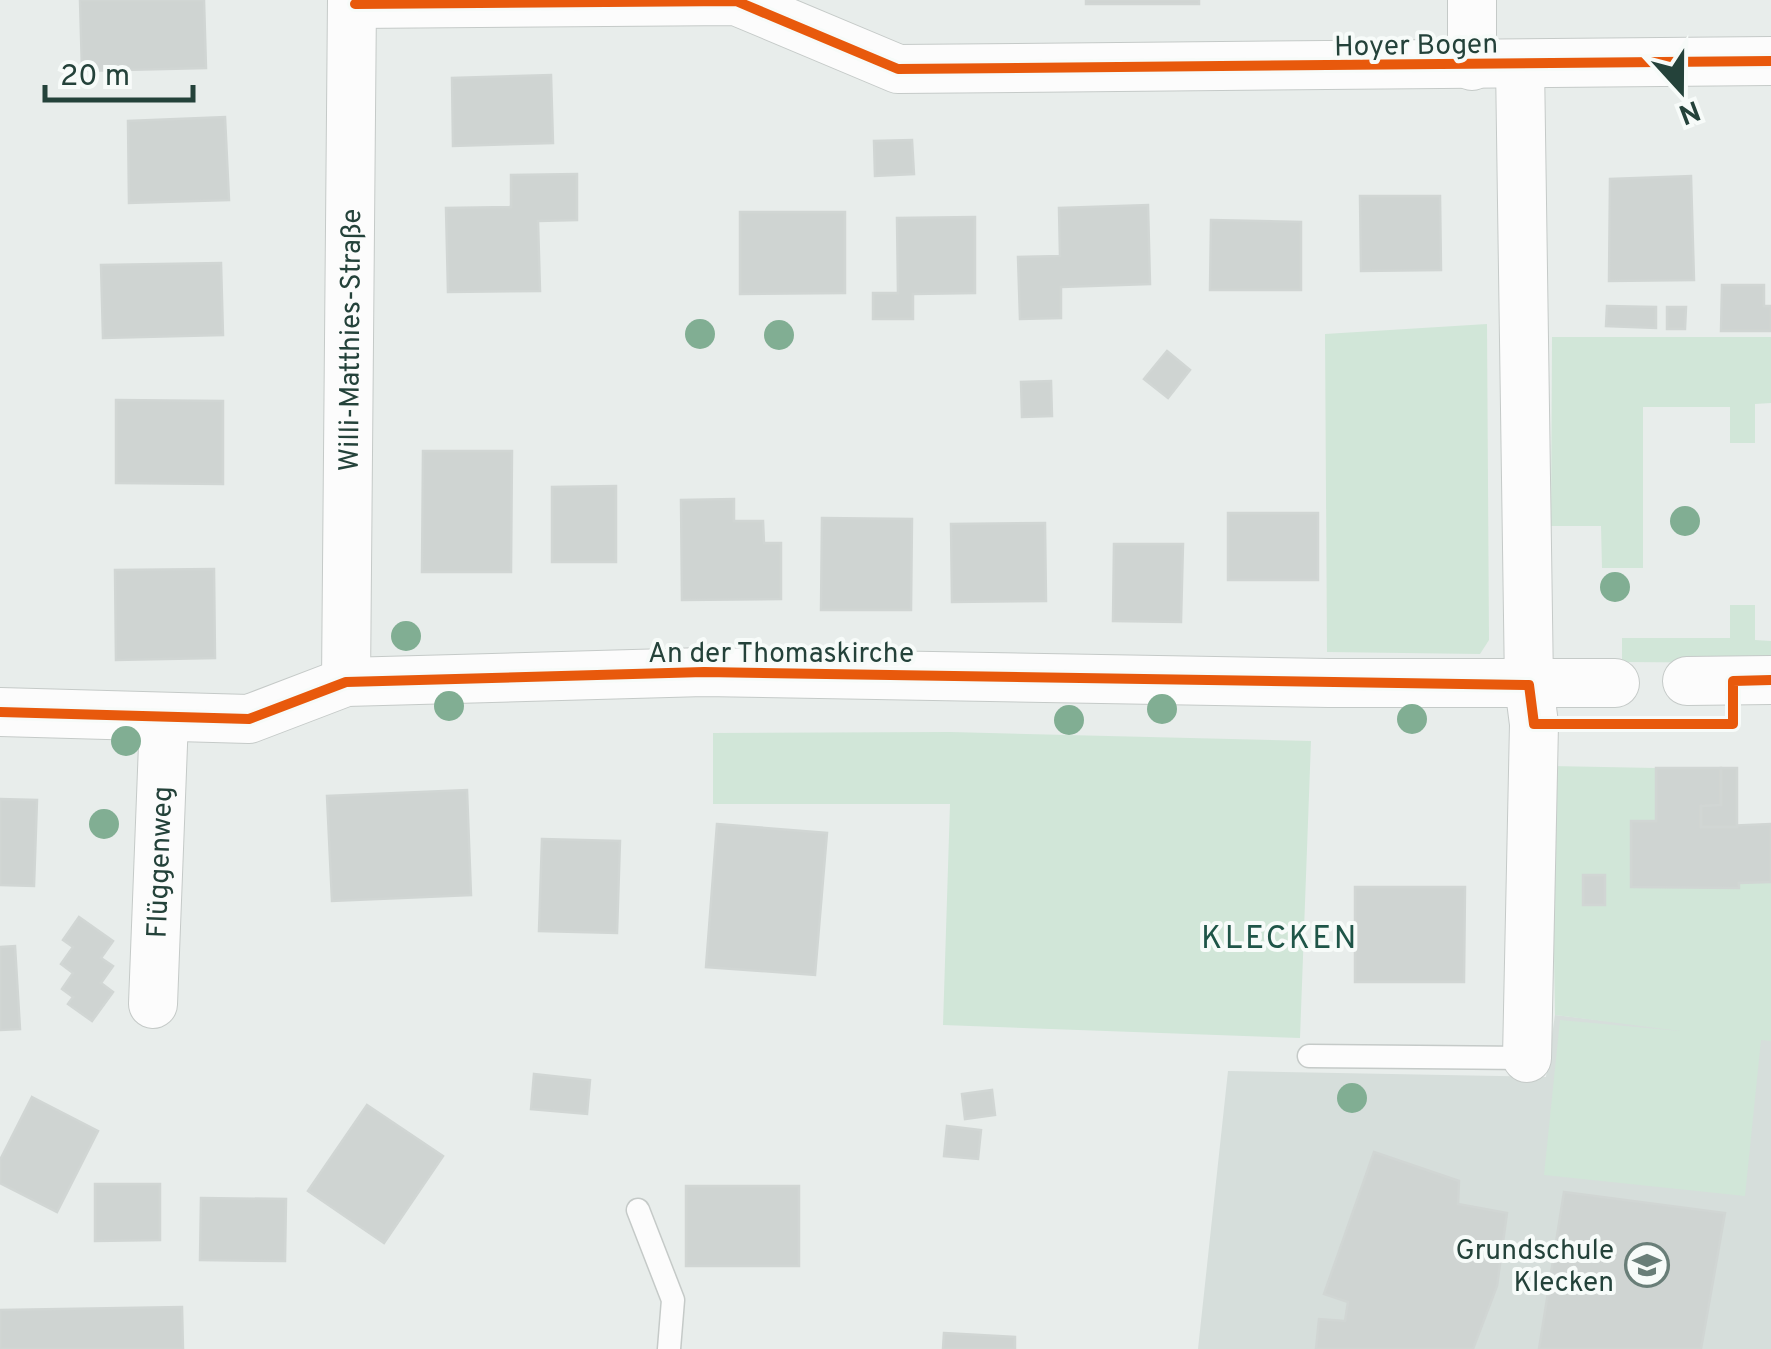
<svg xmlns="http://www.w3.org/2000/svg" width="1771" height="1349" font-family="Overpass,sans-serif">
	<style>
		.built { fill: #d6dedb }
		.green { fill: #d1e6d8 }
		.building { fill: #cfd4d2; stroke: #d1d6d4; stroke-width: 2.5 }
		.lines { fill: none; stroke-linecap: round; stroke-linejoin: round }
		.lane-casing { stroke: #c5cac8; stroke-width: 25 }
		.street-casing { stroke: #c5cac8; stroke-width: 50 }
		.lane { stroke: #fcfcfc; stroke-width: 22 }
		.street { stroke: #fcfcfc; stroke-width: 48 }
		.cycleway-casing { stroke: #f7fbf9; stroke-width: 16 }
		.cycleway { stroke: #e8590c; stroke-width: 10 }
		.tree { fill: #81ae93 }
		.labels { text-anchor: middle; stroke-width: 8; stroke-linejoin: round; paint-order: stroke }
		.street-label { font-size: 28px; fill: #24423a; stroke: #f7fbf9 }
		.poi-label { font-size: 28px; fill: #24423a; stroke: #f7fbf9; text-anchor: end }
		.quarter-label { font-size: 32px; letter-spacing: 2.5px; fill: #1f5548; stroke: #f7fbf9 }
	</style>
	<rect width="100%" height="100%" fill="#e8edeb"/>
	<!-- built -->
	<polygon class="built" points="1555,1015 1771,1040 1771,1349 1198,1349 1228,1071 1546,1077"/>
	<!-- green -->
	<g class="green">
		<polygon points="1487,324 1489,640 1480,654 1327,652 1325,334"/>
		<polygon points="1552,337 1771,337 1771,403 1755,404 1755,443 1730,443 1730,407 1643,407 1643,568 1602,568 1601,526 1551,526"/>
		<polygon points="1730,605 1755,605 1755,640 1771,641 1771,663 1622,662 1622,638 1730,638"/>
		<polygon points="950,732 1311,741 1300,1038 943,1025 950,804 713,804 713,733"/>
		<polygon points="1551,766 1656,768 1656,821 1632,821 1739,883 1771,882 1771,1041 1761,1040 1745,1196 1544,1175 1560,1020 1680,1031 1555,1015"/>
	</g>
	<!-- building -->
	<g class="building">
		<polygon points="80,0 204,0 206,68 82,71"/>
		<rect x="1086" y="0" width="113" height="4"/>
		<polygon points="551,75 553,143 453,146 452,78"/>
		<polygon points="225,117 229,200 129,203 128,121"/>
		<polygon points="912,140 914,174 875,176 874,141"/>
		<polygon points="577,174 577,220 538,221 540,291 448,292 446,208 511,207 511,175"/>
		<polygon points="1691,176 1694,280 1609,281 1610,179"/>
		<polygon points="1360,196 1440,196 1441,270 1361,271"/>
		<polygon points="1148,205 1150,284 1061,287 1061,318 1020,319 1018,257 1060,256 1059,208"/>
		<polygon points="740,212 845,212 845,293 740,294"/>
		<polygon points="975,217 975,293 913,294 913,319 873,319 873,293 898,293 897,218"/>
		<polygon points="1211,220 1301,222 1301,290 1210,290"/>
		<polygon points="221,263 223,335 103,338 101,265"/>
		<polygon points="1722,285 1764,285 1764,306 1771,306 1771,331 1721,331"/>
		<polygon points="1607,306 1656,307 1656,328 1606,326"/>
		<polygon points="1667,307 1686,307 1685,329 1667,329"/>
		<polygon points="1167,351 1190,370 1168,398 1144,379"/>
		<polygon points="1051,381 1052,416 1022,417 1021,382"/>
		<polygon points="116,400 223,401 223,484 116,483"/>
		<polygon points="423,451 512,451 511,572 422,572"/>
		<polygon points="616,486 616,562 552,562 552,487"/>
		<polygon points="734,499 734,521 763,521 764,543 781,543 781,599 682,600 681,500"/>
		<rect x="1228" y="513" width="90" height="67"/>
		<polygon points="822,518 912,519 911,610 821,610"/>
		<polygon points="1045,523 1046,601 952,602 951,524"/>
		<polygon points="1114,544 1183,544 1181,622 1113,621"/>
		<polygon points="214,569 215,658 116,660 115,570"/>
		<polygon points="1656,768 1721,768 1721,805 1701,806 1701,827 1771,824 1771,882 1739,883 1739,888 1631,887 1631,821 1656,821"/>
		<polygon points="1721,768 1737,768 1737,827 1701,827 1701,806 1721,805"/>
		<polygon points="467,790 471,895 332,901 327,796"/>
		<polygon points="0,799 37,800 34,886 0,885"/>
		<polygon points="717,824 827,833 815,975 706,967"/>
		<polygon points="542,839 620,841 617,933 539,931"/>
		<rect x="1583" y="875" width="22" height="30"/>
		<polygon points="1355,887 1465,887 1464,982 1355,982"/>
		<polygon points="79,917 113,941 101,958 113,966 101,983 113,992 92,1021 68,1004 73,997 62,989 73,973 61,964 73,947 63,940"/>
		<polygon points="15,946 20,1029 0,1030 0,947"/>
		<polygon points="534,1074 590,1080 587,1114 531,1109"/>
		<polygon points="992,1090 995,1115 965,1119 962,1094"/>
		<polygon points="32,1097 98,1131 57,1212 0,1183 0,1160"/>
		<polygon points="367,1105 443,1156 384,1243 308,1191"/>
		<polygon points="947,1126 981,1130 978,1159 944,1156"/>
		<polygon points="1374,1152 1459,1181 1458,1204 1507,1213 1497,1286 1473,1349 1316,1349 1319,1319 1345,1321 1348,1302 1324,1294"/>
		<polygon points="95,1184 160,1184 160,1240 95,1241"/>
		<rect x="686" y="1186" width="113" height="80"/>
		<polygon points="1564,1192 1725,1213 1701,1349 1539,1349"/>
		<polygon points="201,1198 286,1199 285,1261 200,1260"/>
		<polygon points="182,1307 183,1349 0,1349 0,1310"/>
		<polygon points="944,1333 1015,1337 1015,1349 943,1349"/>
	</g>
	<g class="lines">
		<!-- lane casing -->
		<g class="lane-casing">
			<g id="lane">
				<polyline points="1309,1056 1527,1058"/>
				<polyline points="638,1210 673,1300 669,1349"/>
			</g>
		</g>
		<!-- street casing -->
		<g class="street-casing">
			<g id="street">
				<polyline points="1472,0 1472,66"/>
				<polyline points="355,4 736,1 898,69 1771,61"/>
				<polyline points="1520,64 1529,685 1534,724 1527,1058"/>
				<polyline points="1687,681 1771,680"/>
				<path id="s1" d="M346 682 352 0"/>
				<polyline points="0,712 249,719 346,682 704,672 1329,683 1615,683"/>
				<path id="s2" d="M153 1004 164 719"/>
			</g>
		</g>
		<!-- lane -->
		<use href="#lane" class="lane"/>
		<!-- street -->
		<use href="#street" class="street"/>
		<!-- cycleway casing -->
		<g class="cycleway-casing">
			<g id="cycleway">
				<polyline points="355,4 736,1 898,69 1771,61"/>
				<polyline points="0,712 249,719 346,682 704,672 1529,685 1534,724 1733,724 1733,681 1771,680"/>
			</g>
		</g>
		<!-- cycleway -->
		<use href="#cycleway" class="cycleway"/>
	</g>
	<!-- trees -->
	<g class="tree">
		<circle cx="700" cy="334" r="15"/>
		<circle cx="779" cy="335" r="15"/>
		<circle cx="1685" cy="521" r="15"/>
		<circle cx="1615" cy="587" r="15"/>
		<circle cx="406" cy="636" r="15"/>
		<circle cx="449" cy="706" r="15"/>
		<circle cx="1162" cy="709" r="15"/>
		<circle cx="1412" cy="719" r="15"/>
		<circle cx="1069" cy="720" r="15"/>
		<circle cx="126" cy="741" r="15"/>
		<circle cx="104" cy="824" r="15"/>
		<circle cx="1352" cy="1098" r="15"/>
	</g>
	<!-- icons -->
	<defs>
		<g id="school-ring" transform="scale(2.25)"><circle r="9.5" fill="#f7fbf9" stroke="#697e78" stroke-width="1.5"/><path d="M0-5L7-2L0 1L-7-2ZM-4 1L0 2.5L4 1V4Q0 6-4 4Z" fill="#697e78"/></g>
	</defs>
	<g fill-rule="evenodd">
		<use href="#school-ring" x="1647" y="1265"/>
	</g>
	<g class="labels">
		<!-- street labels -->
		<g class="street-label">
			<text transform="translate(1416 44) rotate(-1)" y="10">Hoyer Bogen</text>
			<text dy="10" stroke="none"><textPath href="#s1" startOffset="342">Willi-Matthies-Straße</textPath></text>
			<text x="781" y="662">An der Thomaskirche</text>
			<text dy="10" stroke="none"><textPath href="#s2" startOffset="142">Flüggenweg</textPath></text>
		</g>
		<!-- poi labels -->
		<g class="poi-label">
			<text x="1614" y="1259">Grundschule<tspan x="1614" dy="32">Klecken</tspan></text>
		</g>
		<!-- quarter labels -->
		<g class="quarter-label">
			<text x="1280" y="948">KLECKEN</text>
		</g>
	</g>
	<!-- north arrow -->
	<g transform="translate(1681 90) rotate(159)" stroke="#f7fbf9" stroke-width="8" paint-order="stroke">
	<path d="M0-8L18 38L0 25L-18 38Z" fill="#24423a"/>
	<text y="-15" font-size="28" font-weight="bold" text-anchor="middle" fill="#24423a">N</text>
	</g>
	<!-- scale -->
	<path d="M45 85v15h148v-15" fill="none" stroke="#24423a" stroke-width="5"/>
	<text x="60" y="85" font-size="30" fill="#24423a" stroke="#f7fbf9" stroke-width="8" paint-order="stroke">20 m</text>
</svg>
